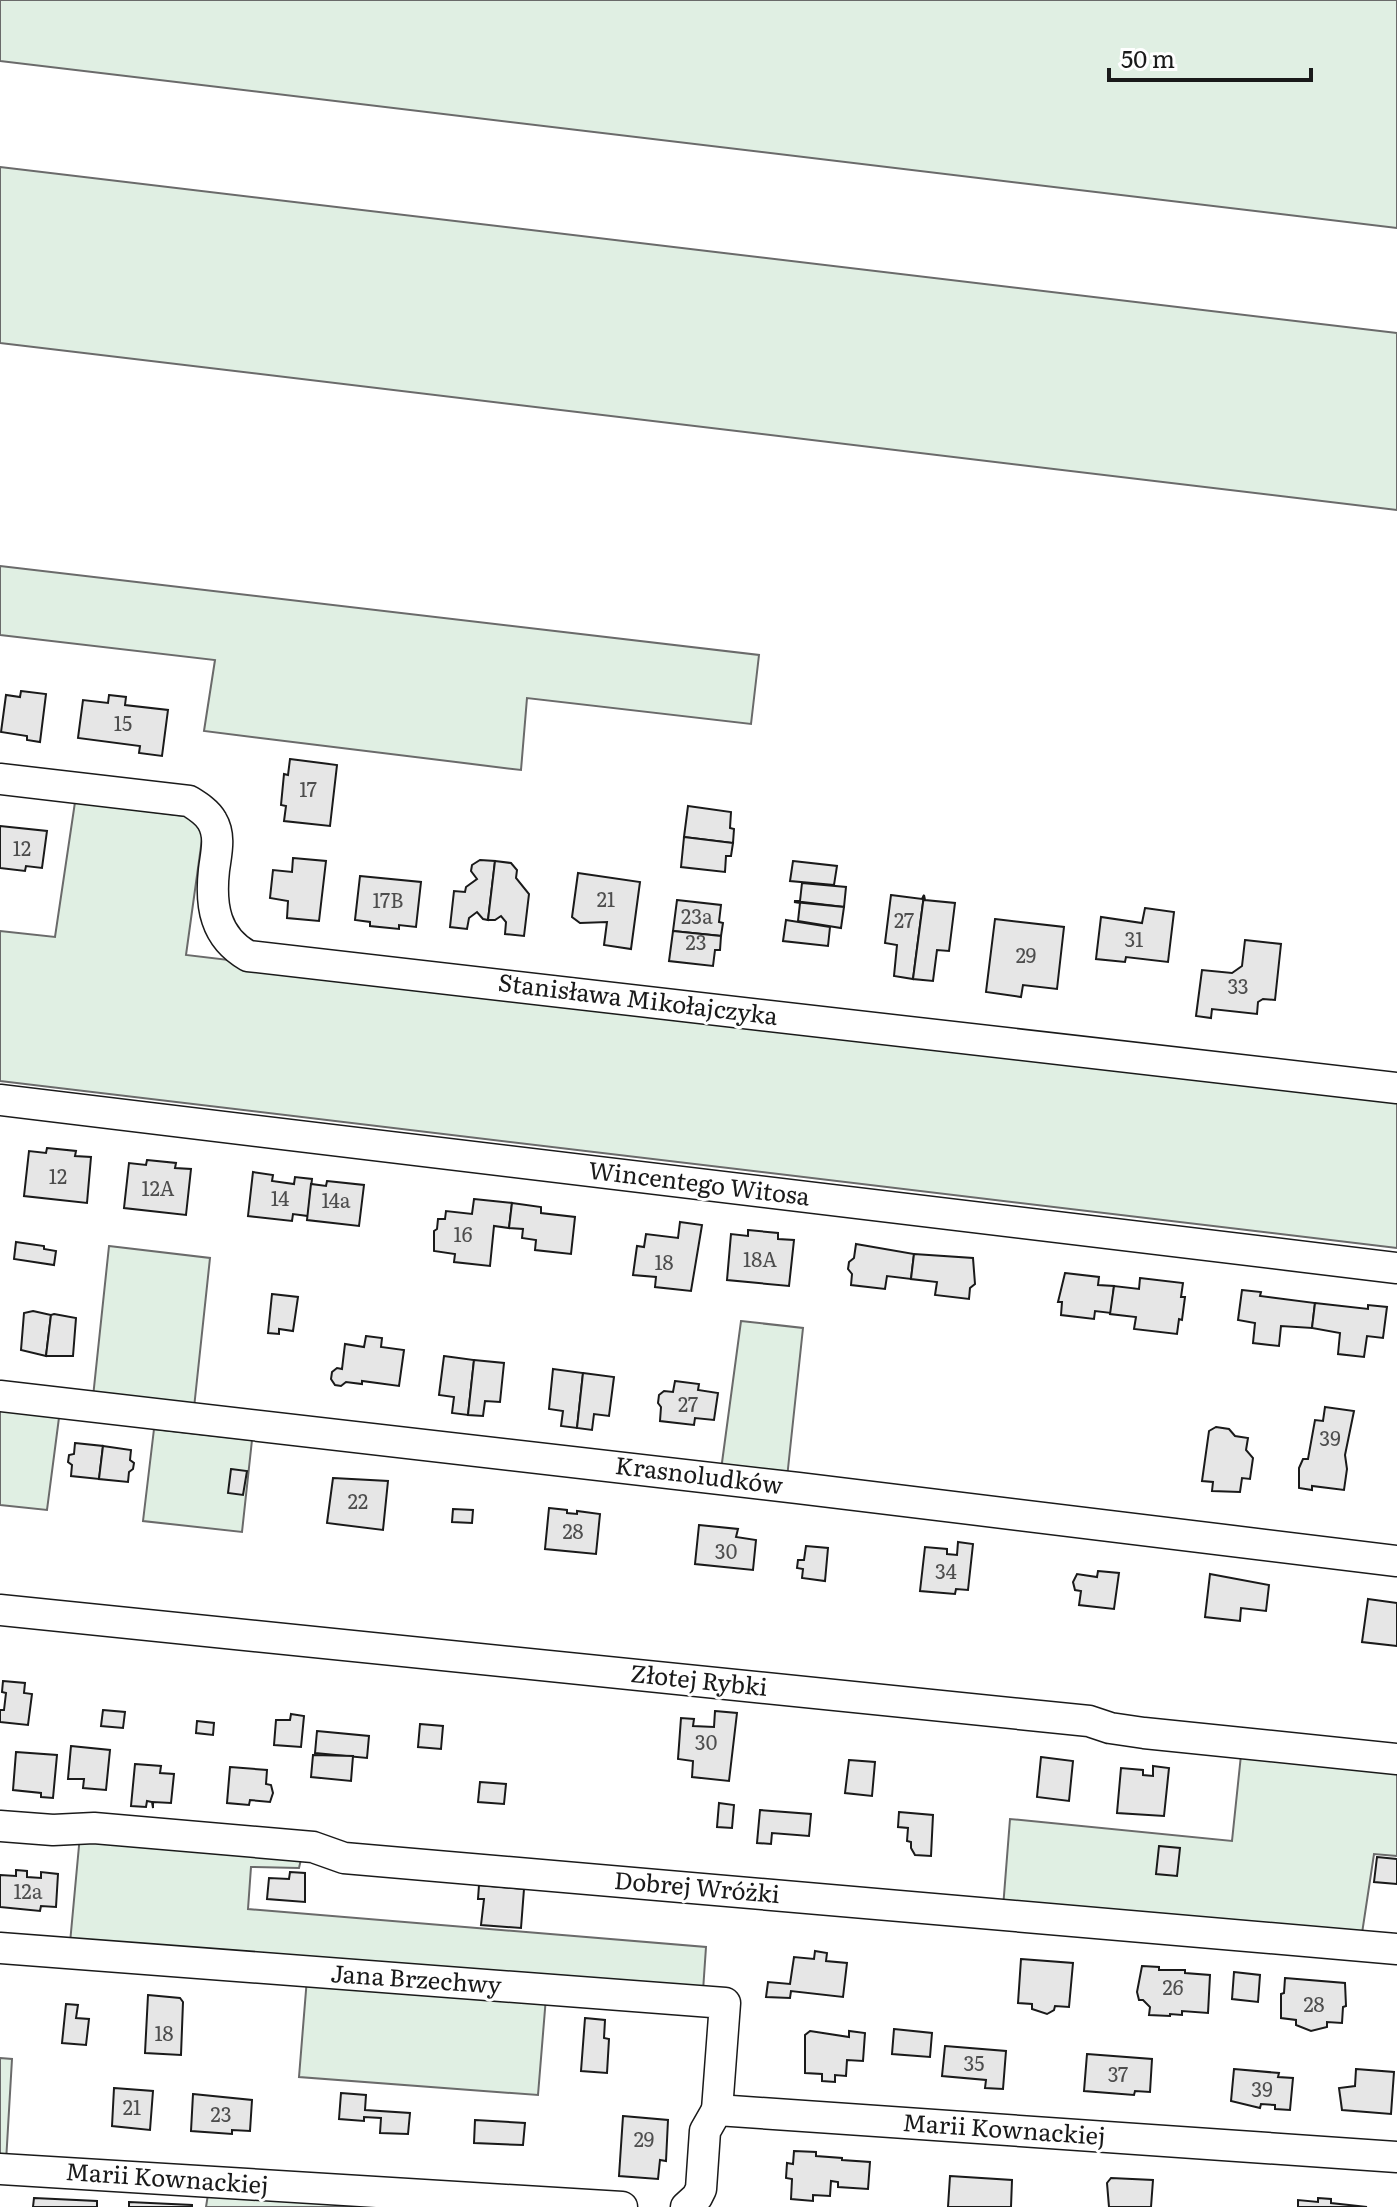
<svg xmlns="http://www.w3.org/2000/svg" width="1397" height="2207" font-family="Literata,serif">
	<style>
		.green { fill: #e0efe3; stroke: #6a6a6a; stroke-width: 2 }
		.building { fill: #e6e6e6; stroke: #1a1a1a; stroke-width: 2 }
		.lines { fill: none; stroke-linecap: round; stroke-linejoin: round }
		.minor-casing { stroke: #1a1a1a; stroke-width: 33 }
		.minor { stroke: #fff; stroke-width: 30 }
		.labels { text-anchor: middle; stroke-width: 6; stroke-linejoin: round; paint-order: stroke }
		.number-label { font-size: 20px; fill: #4d4d4d }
		.street-label { font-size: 24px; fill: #1a1a1a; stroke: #fff }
	</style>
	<rect width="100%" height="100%" fill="#fff"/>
	<!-- green -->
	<g class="green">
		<polygon points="0,0 1397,0 1397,228 0,61"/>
		<polygon points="0,167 1397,333 1397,510 0,343"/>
		<polygon points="0,566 759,655 751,724 527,698 521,770 204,731 215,660 0,635"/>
		<polygon points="75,802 193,817 203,832 186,955 1397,1098 1397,1248 0,1081 0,931 55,937"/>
		<polygon points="109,1246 210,1258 194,1408 93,1397"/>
		<polygon points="741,1321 803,1328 787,1478 721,1470"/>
		<polygon points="0,1402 60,1410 47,1510 0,1505"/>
		<polygon points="154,1429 252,1440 242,1532 143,1521"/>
		<polygon points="1241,1755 1397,1771 1397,1856 1374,1854 1361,1940 1003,1908 1010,1819 1232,1841"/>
		<polygon points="80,1835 302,1855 299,1868 251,1867 248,1909 706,1947 703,1991 70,1943"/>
		<polygon points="307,1978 546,1997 538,2095 299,2077"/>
		<polygon points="0,2058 12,2059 6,2162 0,2162"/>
		<polygon points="209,2188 534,2207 206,2207"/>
	</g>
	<!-- building -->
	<g class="building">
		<polygon points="21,691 46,694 40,742 27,740 27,736 1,732 6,695 20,697"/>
		<polygon points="109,695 126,697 125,705 168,710 162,756 139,753 140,746 78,738 83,700 108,703"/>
		<polygon points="290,759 337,765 330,826 284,821 286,806 281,805 284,774 288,775"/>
		<polygon points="688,806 731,812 730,828 734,829 733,843 684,837"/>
		<polygon points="0,826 47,831 42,868 26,866 25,871 0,868"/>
		<polygon points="684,837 733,843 731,856 726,856 725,872 681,867"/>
		<polygon points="293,858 326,861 319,921 287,918 288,901 270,898 273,870 292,872"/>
		<polygon points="480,860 495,861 488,920 483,919 477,912 469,918 467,929 450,927 454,891 465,892 466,887 477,879 471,871 472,865"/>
		<polygon points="495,861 511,863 517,870 516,878 529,894 524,936 505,934 506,922 501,916 495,920 488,920"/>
		<polygon points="793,861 837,866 834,885 790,881"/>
		<polygon points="578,873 640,882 631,949 604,945 607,922 580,923 572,917"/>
		<polygon points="360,876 421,882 416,927 399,925 399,929 370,926 370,922 355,920"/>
		<polygon points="802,883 846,887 844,907 794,901 800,901"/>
		<polygon points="891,895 922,899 924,895 913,979 894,976 897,945 885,943"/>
		<polygon points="924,895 925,900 955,903 949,951 937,950 933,981 913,979"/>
		<polygon points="677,900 721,905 719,922 723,923 721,936 673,931"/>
		<polygon points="794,902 844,907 841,928 798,921 800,903"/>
		<polygon points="1145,908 1174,912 1168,962 1126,957 1125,962 1096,959 1101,917 1142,923"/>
		<polygon points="995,919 1064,927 1057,989 1023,985 1021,997 986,992"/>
		<polygon points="786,920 830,927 828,946 783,941"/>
		<polygon points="673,931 721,936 720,950 715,950 713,966 669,961"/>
		<polygon points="1245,940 1281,944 1275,1000 1263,999 1258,1002 1257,1014 1212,1009 1211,1018 1196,1016 1202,970 1232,973 1242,966"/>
		<polygon points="47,1148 76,1151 75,1156 91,1157 87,1203 24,1196 29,1151 46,1153"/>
		<polygon points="147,1160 176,1163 175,1168 191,1169 186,1215 124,1208 129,1163 146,1165"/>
		<polygon points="253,1172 273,1175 272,1181 294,1184 295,1177 312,1179 308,1216 293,1214 292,1221 248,1216"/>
		<polygon points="327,1181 364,1185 359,1226 307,1220 311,1184 326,1186"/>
		<polygon points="474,1199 512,1203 509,1228 494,1226 490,1266 454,1262 455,1254 434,1251 434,1231 437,1229 438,1219 445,1219 446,1211 472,1214"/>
		<polygon points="512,1203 541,1207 541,1213 575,1217 571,1254 535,1250 536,1240 522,1238 523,1229 509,1228"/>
		<polygon points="680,1222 702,1225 691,1291 655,1287 656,1277 633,1275 637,1246 644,1247 646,1234 678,1238"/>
		<polygon points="748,1230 778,1233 778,1239 794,1240 789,1286 727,1280 731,1234 748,1236"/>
		<polygon points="16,1242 44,1246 44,1249 56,1251 54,1265 14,1259"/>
		<polygon points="856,1244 914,1254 911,1279 887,1276 885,1289 851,1285 852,1274 848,1269 849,1262 854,1258"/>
		<polygon points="914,1254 973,1258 975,1284 970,1288 969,1299 935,1295 937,1282 911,1279"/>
		<polygon points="1065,1273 1099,1277 1098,1285 1114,1286 1111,1313 1095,1311 1094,1319 1061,1315 1062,1302 1058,1302"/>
		<polygon points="1140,1278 1183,1283 1181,1297 1185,1297 1182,1320 1179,1319 1177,1334 1134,1329 1136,1317 1110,1314 1114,1286 1139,1289"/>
		<polygon points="1242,1290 1261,1292 1260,1296 1315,1303 1312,1328 1281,1326 1279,1346 1253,1343 1255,1323 1238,1320"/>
		<polygon points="272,1294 298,1297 293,1331 279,1329 279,1334 268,1333"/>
		<polygon points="1315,1303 1368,1309 1368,1305 1387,1307 1383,1338 1367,1336 1364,1357 1338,1354 1340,1333 1312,1328"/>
		<polygon points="33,1311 51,1315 46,1356 21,1350 24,1313"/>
		<polygon points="54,1314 76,1318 73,1356 46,1356 51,1315"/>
		<polygon points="366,1336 382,1338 381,1347 404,1350 399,1386 362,1381 362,1384 346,1382 341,1386 335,1385 331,1379 332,1372 337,1368 342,1369 345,1344 364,1347"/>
		<polygon points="444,1356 474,1360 468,1415 452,1413 454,1397 439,1395"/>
		<polygon points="474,1360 504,1363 500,1402 485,1401 483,1416 468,1415"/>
		<polygon points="553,1369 583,1373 577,1428 561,1426 563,1411 549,1409"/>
		<polygon points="583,1373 614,1377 609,1416 594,1414 592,1430 577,1428"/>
		<polygon points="675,1381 699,1384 698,1390 718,1393 714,1420 695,1418 694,1425 660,1421 661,1407 658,1403 659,1395 664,1391 673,1392"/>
		<polygon points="1325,1407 1354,1411 1345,1455 1347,1469 1344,1490 1312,1486 1312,1490 1299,1488 1299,1468 1303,1459 1308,1459 1315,1420 1323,1421"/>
		<polygon points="1216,1427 1229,1429 1235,1436 1248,1438 1246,1450 1253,1458 1250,1479 1242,1478 1240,1492 1212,1491 1213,1482 1202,1481 1209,1431"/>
		<polygon points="75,1443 103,1446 99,1479 71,1476 72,1465 68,1462 69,1455 74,1454"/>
		<polygon points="103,1446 131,1450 130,1460 134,1463 133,1469 129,1472 128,1482 99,1479"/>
		<polygon points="231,1469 247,1471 243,1495 228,1493"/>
		<polygon points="333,1478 388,1481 383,1530 327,1523"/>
		<polygon points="549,1508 567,1510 567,1513 577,1514 577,1511 600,1514 596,1554 545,1549"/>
		<polygon points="453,1509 473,1510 472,1523 452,1522"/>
		<polygon points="699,1525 738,1529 736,1537 756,1540 753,1570 695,1564"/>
		<polygon points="958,1542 973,1544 968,1590 956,1589 955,1594 920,1591 925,1547 947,1549 947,1554 957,1555"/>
		<polygon points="806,1546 828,1548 825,1581 802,1578 803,1569 797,1568 798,1560 804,1560"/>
		<polygon points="1098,1571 1119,1573 1114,1609 1079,1605 1081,1591 1075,1590 1073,1582 1077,1574 1097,1577"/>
		<polygon points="1210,1574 1269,1585 1266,1611 1241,1608 1240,1621 1205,1617"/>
		<polygon points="1368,1599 1397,1603 1397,1646 1362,1642"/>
		<polygon points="3,1681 25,1683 24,1693 32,1694 28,1725 0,1722 0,1710 4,1710 6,1693 2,1692"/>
		<polygon points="103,1710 125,1712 123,1728 101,1726"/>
		<polygon points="715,1711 737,1713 729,1781 692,1777 693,1761 678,1759 681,1718 694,1719 693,1726 714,1727"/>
		<polygon points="291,1714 304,1716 301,1747 274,1745 276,1720 290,1720"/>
		<polygon points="197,1721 214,1723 213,1735 196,1733"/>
		<polygon points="420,1724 443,1726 441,1749 418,1747"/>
		<polygon points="317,1731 369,1736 367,1758 315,1753"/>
		<polygon points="71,1746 110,1750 106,1790 83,1788 84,1779 68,1779"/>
		<polygon points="16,1752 57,1755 53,1798 41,1797 41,1793 13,1790"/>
		<polygon points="313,1755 353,1756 351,1781 311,1777"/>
		<polygon points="1041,1757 1073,1761 1069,1801 1037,1797"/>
		<polygon points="849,1760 875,1762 872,1796 845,1793"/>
		<polygon points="135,1764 161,1766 160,1773 174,1774 171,1803 153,1802 153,1808 152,1802 147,1801 146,1807 131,1806"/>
		<polygon points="1153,1766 1169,1768 1164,1816 1117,1813 1121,1768 1143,1770 1143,1775 1153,1776"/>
		<polygon points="230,1767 267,1770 266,1784 271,1785 273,1793 270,1802 250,1800 249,1805 227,1803"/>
		<polygon points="480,1782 506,1784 504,1804 478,1802"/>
		<polygon points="719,1803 734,1805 732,1828 717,1827"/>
		<polygon points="760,1810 811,1814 809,1836 772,1833 771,1844 757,1843"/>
		<polygon points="899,1812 933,1815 931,1856 915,1855 911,1848 911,1842 907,1841 908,1828 898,1827"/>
		<polygon points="1159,1846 1180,1848 1177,1876 1156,1874"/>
		<polygon points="1377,1857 1397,1859 1397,1884 1374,1882"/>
		<polygon points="16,1870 27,1871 27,1877 41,1878 41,1872 58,1874 56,1907 41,1906 40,1911 0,1907 0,1875 16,1876"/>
		<polygon points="290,1872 305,1873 305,1902 267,1899 269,1878 289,1879"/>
		<polygon points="479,1885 524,1889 521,1928 481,1925 484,1899 478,1899"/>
		<polygon points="815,1951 827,1953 826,1961 847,1963 843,1997 791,1991 790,1998 766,1997 768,1982 790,1984 794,1957 814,1959"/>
		<polygon points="1021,1959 1073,1963 1069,2007 1055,2006 1054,2010 1047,2014 1032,2009 1032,2004 1018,2003"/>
		<polygon points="1142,1966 1159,1967 1159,1970 1185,1970 1185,1973 1210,1975 1208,2013 1182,2011 1182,2015 1170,2014 1170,2016 1149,2015 1150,2007 1143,2000 1139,2000 1137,1992"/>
		<polygon points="1234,1972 1260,1975 1258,2002 1232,1999"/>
		<polygon points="1285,1978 1345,1983 1346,2006 1343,2007 1342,2023 1327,2022 1327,2027 1311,2031 1296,2025 1296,2020 1281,2018 1281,1994 1284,1993"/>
		<polygon points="148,1995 180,1998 183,2002 181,2055 145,2053"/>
		<polygon points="66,2004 78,2005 76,2018 89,2019 86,2045 62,2043"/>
		<polygon points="585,2018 605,2020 604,2038 609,2039 607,2073 581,2071"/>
		<polygon points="894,2029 932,2033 930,2057 892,2054"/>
		<polygon points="810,2031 849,2037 849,2031 865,2033 863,2061 847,2060 846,2076 835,2075 835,2082 822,2081 822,2074 805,2073 805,2035"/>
		<polygon points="945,2046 1006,2051 1003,2089 985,2088 986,2080 942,2076"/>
		<polygon points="1087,2054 1152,2059 1150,2092 1135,2091 1134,2095 1084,2091"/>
		<polygon points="1234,2069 1279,2073 1278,2077 1293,2078 1290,2110 1275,2109 1275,2105 1261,2104 1260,2108 1231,2101"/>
		<polygon points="1356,2069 1394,2072 1391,2114 1342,2110 1339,2088 1355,2086"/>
		<polygon points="114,2088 153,2091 150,2130 112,2126"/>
		<polygon points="341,2093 366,2095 365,2110 410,2113 408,2134 380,2133 381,2118 364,2117 364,2121 339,2119"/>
		<polygon points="193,2094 252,2100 250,2131 232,2130 232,2134 191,2131"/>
		<polygon points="623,2116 668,2120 666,2161 660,2160 658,2179 619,2176"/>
		<polygon points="475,2120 525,2123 523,2145 474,2143"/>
		<polygon points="794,2151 816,2152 816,2156 842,2158 842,2160 870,2162 868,2189 838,2187 838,2182 831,2181 830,2196 813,2195 813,2201 791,2199 792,2179 786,2178 787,2163 793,2164"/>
		<polygon points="950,2176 1012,2180 1011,2207 948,2207"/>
		<polygon points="1111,2178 1153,2180 1151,2207 1109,2207 1107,2183"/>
		<polygon points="34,2198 97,2201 97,2207 33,2207"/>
		<polygon points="1318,2198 1331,2199 1331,2203 1367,2207 1298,2207 1298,2200 1318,2202"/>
		<polygon points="129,2202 192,2205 192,2207 129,2207"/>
	</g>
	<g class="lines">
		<!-- minor casing -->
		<g class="minor-casing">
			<g id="minor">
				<path d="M0 779 189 801C197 806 207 812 212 821 221 836 216 854 214 870 210 906 215 937 248 956L1397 1088"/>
				<polyline points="0,1100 1397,1268"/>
				<polyline points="0,1396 798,1488 1397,1561"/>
				<polyline points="0,1610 1089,1721 1110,1728 1144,1733 1397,1759"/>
				<polyline points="0,1826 53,1830 94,1828 313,1847 344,1858 1397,1949"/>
				<polyline points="0,1948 725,2003 717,2110"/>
				<polyline points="0,2169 622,2207"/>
				<polyline points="686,2207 697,2197 701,2189 705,2131 717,2110 1397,2157"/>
			</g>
		</g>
		<!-- minor -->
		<use href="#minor" class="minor"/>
	</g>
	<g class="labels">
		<!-- number labels -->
		<g class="number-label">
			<text x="123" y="731">15</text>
			<text x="308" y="797">17</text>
			<text x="22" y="856">12</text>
			<text x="606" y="907">21</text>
			<text x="388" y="908">17B</text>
			<text x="697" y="924">23a</text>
			<text x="904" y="928">27</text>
			<text x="1134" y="947">31</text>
			<text x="696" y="950">23</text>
			<text x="1026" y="963">29</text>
			<text x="1238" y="994">33</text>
			<text x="58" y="1184">12</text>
			<text x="158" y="1196">12A</text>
			<text x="280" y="1206">14</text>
			<text x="336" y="1208">14a</text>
			<text x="463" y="1242">16</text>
			<text x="760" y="1267">18A</text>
			<text x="664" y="1270">18</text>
			<text x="688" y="1412">27</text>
			<text x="1330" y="1446">39</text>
			<text x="358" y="1509">22</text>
			<text x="573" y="1539">28</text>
			<text x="726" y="1559">30</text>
			<text x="946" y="1579">34</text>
			<text x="706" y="1750">30</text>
			<text x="28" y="1899">12a</text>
			<text x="1173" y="1995">26</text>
			<text x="1314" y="2012">28</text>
			<text x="164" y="2041">18</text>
			<text x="974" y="2071">35</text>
			<text x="1118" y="2082">37</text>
			<text x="1262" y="2097">39</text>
			<text x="132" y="2115">21</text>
			<text x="221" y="2122">23</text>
			<text x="644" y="2147">29</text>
		</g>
		<!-- street labels -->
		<g class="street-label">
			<text transform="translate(638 1000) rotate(7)" y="8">Stanisława Mikołajczyka</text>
			<text transform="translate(699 1184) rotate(7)" y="8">Wincentego Witosa</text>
			<text transform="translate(699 1476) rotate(7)" y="8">Krasnoludków</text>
			<text transform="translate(699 1681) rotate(6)" y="8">Złotej Rybki</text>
			<text transform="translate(697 1888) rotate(5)" y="8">Dobrej Wróżki</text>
			<text transform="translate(416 1980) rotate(4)" y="8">Jana Brzechwy</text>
			<text transform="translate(1004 2130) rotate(4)" y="8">Marii Kownackiej</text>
			<text transform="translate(167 2179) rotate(4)" y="8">Marii Kownackiej</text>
		</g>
	</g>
	<!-- scale -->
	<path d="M1109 68v12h202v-12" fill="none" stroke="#1a1a1a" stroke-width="4"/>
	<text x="1121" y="68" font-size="24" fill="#1a1a1a" stroke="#ffffff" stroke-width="6" paint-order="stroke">50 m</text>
</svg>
